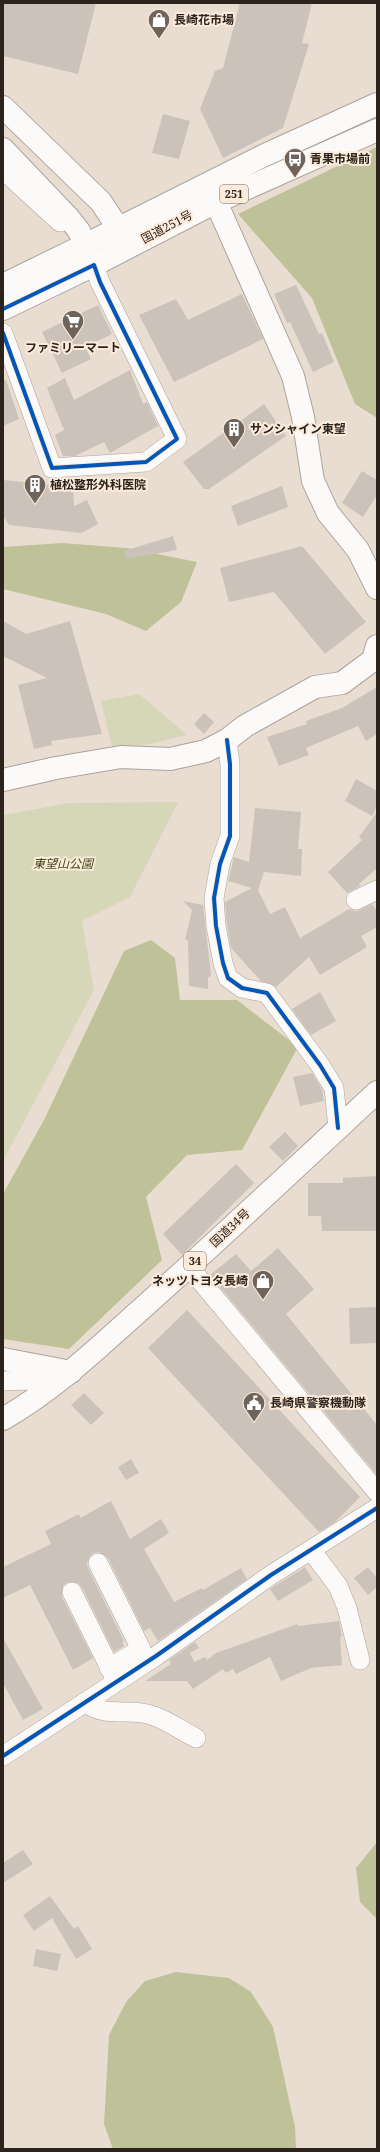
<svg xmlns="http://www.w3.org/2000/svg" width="380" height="2152" font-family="'Noto Serif','Noto Sans JP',serif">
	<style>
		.green { fill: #d6d6b9 }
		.forest { fill: #bfc298 }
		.building { fill: #cbc2ba }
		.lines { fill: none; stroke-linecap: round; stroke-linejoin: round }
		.street-casing { stroke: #aca39c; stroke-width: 20 }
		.secondary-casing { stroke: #aca39c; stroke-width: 24 }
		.highway-casing { stroke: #aca39c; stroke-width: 24 }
		.street { stroke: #fcfaf8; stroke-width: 19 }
		.secondary { stroke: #fcfaf8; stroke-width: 22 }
		.highway { stroke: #fcfaf8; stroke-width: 22 }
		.cycleway-casing { stroke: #fceadb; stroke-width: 6 }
		.cycleway { stroke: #0057b8; stroke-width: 4 }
		.labels { text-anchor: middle; stroke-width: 4; stroke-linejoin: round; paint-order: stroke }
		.shield { fill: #fceadb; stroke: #6a5f55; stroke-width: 1 }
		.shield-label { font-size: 11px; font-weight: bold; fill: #2b231c }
		.poi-label { font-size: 12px; font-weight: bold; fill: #2b231c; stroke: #fceadb; text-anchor: start }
		.street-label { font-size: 12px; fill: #2b231c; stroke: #fceadb }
		.park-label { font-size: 12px; font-style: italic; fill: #404a18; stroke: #fceadb }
	</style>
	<rect width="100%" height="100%" fill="#e9ddd2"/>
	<!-- green -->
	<g class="green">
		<polygon points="139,694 187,735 145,745 112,747 101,701"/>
		<polygon points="178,802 130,897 82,921 94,990 3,1161 3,815 70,803"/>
	</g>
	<!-- forest -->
	<g class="forest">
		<polygon points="377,147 377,418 355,404 312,298 238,214"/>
		<polygon points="62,543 127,548 197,562 181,602 146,631 106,614 3,589 3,547"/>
		<polygon points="151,940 175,958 180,1000 237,1000 298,1047 242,1150 187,1155 146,1197 162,1260 69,1349 3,1339 3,1194 44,1120 124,951"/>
		<polygon points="377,1842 377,1919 360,1902 356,1868"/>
		<polygon points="176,1972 229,1978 251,1992 273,2027 295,2127 296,2149 113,2149 104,2124 109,2035 126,2002 145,1981"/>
	</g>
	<!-- building -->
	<g class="building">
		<polygon points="3,3 96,3 78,74 3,56"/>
		<polygon points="240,3 312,3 302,43 309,44 283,128 223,158 200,109 215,71 223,68"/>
		<polygon points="163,114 190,121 179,159 152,153"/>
		<polygon points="296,285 319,334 322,333 334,362 313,372 290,322 287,323 274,294"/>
		<polygon points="242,294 263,339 174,382 139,315 176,299 188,320"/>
		<polygon points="98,305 112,334 85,347 91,359 62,373 42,332"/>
		<polygon points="130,370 143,404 147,402 158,426 110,453 104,442 75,456 63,456 55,435 64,430 47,388 65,378 74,400"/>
		<polygon points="3,380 6,380 19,419 3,426"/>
		<polygon points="264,404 286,436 209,489 204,489 183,462"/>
		<polygon points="362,471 377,480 377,495 363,517 342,503"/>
		<polygon points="3,480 73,487 74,506 87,500 98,524 81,533 9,525 3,515"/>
		<polygon points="282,486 288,507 238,526 231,506"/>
		<polygon points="173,536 177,550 126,559 124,551"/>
		<polygon points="302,546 366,622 325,654 274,592 229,602 220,568"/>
		<polygon points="3,621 26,634 70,621 102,734 51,741 52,745 34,749 18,685 47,678 3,656"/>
		<polygon points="377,687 377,734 366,741 358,726 306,748 309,755 279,766 267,737 307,724 306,721 342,708"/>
		<polygon points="204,713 214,722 204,734 194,724"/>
		<polygon points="356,779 377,791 377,806 372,816 345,801"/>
		<polygon points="255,808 301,812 298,849 302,849 301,876 264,872 258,890 270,914 285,907 300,938 349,909 355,911 360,910 372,904 377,911 377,927 361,936 367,947 320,975 309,957 276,987 261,981 231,948 227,925 225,902 252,888 228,881 234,857 249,862"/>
		<polygon points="377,812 377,868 359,884 360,886 347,893 328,872 362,840 359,837"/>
		<polygon points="183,901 203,905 211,975 208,978 208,989 189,986 188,940 185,940 192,910"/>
		<polygon points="320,992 336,1021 311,1035 292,1009"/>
		<polygon points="312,1073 322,1089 324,1101 300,1106 293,1077"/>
		<polygon points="285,1132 298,1146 283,1161 269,1147"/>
		<polygon points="236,1164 254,1183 182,1255 163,1234"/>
		<polygon points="377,1176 377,1231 322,1231 321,1216 308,1216 308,1183 343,1183 343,1178"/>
		<polygon points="278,1248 314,1289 286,1314 377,1425 377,1475 210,1275 236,1254 251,1271"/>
		<polygon points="377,1307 377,1343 350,1344 349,1308"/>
		<polygon points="187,1310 360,1497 335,1522 319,1532 148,1348"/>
		<polygon points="84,1393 104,1413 91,1425 71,1405"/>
		<polygon points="131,1459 139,1473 126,1480 118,1467"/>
		<polygon points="111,1501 130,1539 161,1519 169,1533 144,1549 174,1602 202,1588 203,1590 241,1568 247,1579 158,1641 150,1628 144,1631 108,1558 99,1552 93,1553 87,1562 88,1568 124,1641 122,1642 124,1646 114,1652 82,1587 78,1583 67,1582 63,1586 62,1597 93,1658 73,1670 30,1585 3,1598 3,1567 51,1544 45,1531 79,1514 80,1518"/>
		<polygon points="305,1567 313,1580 278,1601 270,1589"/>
		<polygon points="368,1567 377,1578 377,1587 368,1595 354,1578"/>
		<polygon points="339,1621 342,1637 340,1637 342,1665 311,1668 281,1681 270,1657 236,1674 233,1669 226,1673 223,1669 193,1689 187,1681 145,1681 171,1664 169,1660 195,1642 199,1648 190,1653 194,1662 205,1657 207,1660 216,1653 297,1624 298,1626"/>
		<polygon points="3,1638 43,1709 23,1720 3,1683"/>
		<polygon points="23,1850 33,1864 3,1883 3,1863"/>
		<polygon points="50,1896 74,1929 78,1926 92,1949 76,1959 52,1918 34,1931 23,1915"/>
		<polygon points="36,1949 61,1954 57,1971 33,1966"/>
	</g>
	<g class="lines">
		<!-- street casing -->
		<g class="street-casing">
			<g id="street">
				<polyline points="3,170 60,222"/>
				<polyline points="3,333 52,468 146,462 177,439 100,282 94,265"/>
				<polyline points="227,740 230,764 230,836 220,864 214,898 216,926 223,963 228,978 242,988 267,993 320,1065 334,1088 338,1128"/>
				<polyline points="356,900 377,890"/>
				<polyline points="189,1267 377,1492"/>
				<polyline points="3,1381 27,1380 53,1386"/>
				<polyline points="311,1550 338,1586 347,1608 360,1660"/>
				<polyline points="98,1563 141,1649 109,1668"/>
				<polyline points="72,1592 115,1678"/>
				<path d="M85 1702C104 1719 132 1707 154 1716 168 1721 182 1731 196 1738"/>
				<polyline points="3,1756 156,1656 271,1575 377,1508"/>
			</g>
		</g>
		<!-- secondary casing -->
		<g class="secondary-casing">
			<g id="secondary">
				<polyline points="216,202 293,376 303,417 313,481 328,513 358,550 377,588"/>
				<polyline points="3,285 85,245"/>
				<polyline points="3,309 94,265"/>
				<polyline points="3,780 56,768 121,757 170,759 206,751 227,740 245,726 315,687 342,683 373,660 377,646"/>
				<polyline points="3,1359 71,1372"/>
			</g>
		</g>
		<!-- highway casing -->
		<g class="highway-casing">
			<g id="highway">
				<polyline points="3,107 101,202 118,228 122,241"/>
				<polyline points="3,149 68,217 79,231 94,265 216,202 377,130"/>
				<polyline points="85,245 265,155 377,104"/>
				<path d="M3 1419C57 1388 101 1345 147 1304 225 1234 301 1163 377 1092"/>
			</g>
		</g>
		<!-- street -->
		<use href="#street" class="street"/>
		<!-- secondary -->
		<use href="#secondary" class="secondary"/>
		<!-- highway -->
		<use href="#highway" class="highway"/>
		<!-- cycleway casing -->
		<g class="cycleway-casing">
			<g id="cycleway">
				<polyline points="3,309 94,265 100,282 177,439 146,462 52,468 3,333"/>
				<polyline points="227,740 230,764 230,836 220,864 214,898 216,926 223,963 228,978 242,988 267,993 320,1065 334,1088 338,1128"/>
				<polyline points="3,1756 156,1656 271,1575 377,1508"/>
			</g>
		</g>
		<!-- cycleway -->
		<use href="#cycleway" class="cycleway"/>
	</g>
	<!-- icons -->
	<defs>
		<g id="shop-pin" transform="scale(1.15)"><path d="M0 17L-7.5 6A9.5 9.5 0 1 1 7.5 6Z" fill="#6e645c" stroke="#fceadb"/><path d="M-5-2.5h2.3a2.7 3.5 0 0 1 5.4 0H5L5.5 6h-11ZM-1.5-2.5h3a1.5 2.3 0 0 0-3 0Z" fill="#fff"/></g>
		<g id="bus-pin" transform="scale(1.15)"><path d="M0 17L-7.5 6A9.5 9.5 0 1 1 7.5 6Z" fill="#6e645c" stroke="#fceadb"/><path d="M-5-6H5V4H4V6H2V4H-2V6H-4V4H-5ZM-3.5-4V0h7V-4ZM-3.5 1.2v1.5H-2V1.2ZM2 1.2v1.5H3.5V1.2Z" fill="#fff"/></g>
		<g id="supermarket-pin" transform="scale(1.15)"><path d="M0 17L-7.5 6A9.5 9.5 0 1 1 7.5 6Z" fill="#6e645c" stroke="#fceadb"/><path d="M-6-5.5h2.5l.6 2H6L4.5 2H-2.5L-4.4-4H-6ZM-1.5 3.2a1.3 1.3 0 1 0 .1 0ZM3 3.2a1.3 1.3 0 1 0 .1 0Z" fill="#fff"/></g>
		<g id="building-pin" transform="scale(1.15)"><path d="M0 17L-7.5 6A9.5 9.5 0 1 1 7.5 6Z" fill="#6e645c" stroke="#fceadb"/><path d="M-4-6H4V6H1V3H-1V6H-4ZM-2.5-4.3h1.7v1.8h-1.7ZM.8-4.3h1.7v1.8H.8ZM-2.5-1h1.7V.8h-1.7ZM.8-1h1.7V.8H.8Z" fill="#fff"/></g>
		<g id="civic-pin" transform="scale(1.15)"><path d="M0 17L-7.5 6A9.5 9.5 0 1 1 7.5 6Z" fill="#6e645c" stroke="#fceadb"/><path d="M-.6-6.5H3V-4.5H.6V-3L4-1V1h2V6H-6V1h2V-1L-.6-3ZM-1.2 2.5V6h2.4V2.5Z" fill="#fff"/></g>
	</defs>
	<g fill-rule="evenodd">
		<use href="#shop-pin" x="159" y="20"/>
		<use href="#bus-pin" x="295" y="159"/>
		<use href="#supermarket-pin" x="73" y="321"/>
		<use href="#building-pin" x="234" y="429"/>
		<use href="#building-pin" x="35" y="485"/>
		<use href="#shop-pin" x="263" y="1281"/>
		<use href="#civic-pin" x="254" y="1403"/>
	</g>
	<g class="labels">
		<!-- shield labels -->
		<g class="shield">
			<rect x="220" y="185" width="28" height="18" rx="3"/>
			<rect x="184" y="1252" width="22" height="18" rx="3"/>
		</g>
		<g class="shield-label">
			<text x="234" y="198">251</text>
			<text x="195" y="1265">34</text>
		</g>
		<!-- poi labels -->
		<g class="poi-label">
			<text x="174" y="24">長崎花市場</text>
			<text x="310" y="163">青果市場前</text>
			<text x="73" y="352" text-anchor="middle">ファミリーマート</text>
			<text x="250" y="433">サンシャイン東望</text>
			<text x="50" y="489">植松整形外科医院</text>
			<text x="248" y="1285" text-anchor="end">ネッツトヨタ長崎</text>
			<text x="270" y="1407">長崎県警察機動隊</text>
		</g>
		<!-- street labels -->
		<g class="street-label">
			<text transform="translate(167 227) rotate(-28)" y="4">国道251号</text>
			<text transform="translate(230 1228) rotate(-43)" y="4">国道34号</text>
		</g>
		<!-- park labels -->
		<g class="park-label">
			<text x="63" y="868">東望山公園</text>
		</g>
	</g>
	<!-- border -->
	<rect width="380" height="2152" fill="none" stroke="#2b231c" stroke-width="8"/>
</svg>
